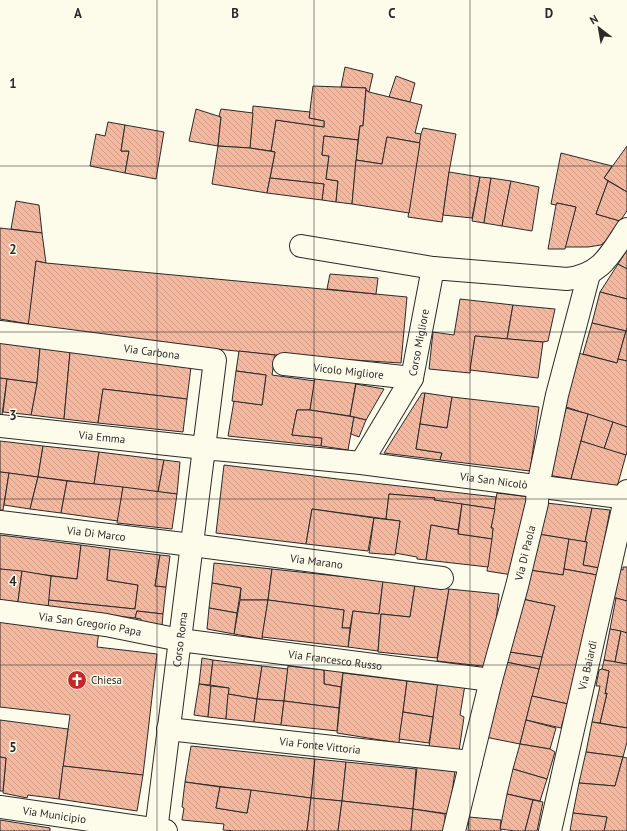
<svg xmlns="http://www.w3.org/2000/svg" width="627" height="831" font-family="'PT Sans',sans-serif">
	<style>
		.building { fill: url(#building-back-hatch); stroke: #2b2b2b }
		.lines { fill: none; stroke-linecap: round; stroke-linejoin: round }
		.minor-casing { stroke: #2b2b2b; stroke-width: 24 }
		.tertiary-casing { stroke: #2b2b2b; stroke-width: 24 }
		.minor { stroke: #fdfbea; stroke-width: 22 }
		.tertiary { stroke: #fdfbea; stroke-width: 22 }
		.grid { fill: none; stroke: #2b2b2b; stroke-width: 1; stroke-opacity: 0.55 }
		.labels { text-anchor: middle; stroke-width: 3; stroke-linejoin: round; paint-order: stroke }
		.street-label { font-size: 11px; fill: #2b2b2b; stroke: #fdfbea }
		.poi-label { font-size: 11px; fill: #2b2b2b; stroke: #fdfbea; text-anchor: start }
		.grid-label { font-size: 13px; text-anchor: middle; font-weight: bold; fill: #2b2b2b; stroke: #fdfbea; stroke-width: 3; stroke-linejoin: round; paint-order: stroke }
	</style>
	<defs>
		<pattern id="building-back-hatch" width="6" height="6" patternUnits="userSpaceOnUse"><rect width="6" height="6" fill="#f2b8a0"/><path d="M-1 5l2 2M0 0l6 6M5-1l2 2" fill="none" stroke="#d09e8a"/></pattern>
	</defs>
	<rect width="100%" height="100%" fill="#fdfbea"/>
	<!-- building -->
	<g class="building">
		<polygon points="345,67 373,74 369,92 366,90 366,88 341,87"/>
		<polygon points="396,76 415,83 410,102 389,97"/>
		<polygon points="313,86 366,88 363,126 360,126 358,140 324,136 322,155 329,156 326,179 338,181 336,202 322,200 324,184 270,178 275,152 271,151 276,120 324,127 324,121 309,118"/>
		<polygon points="366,90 369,92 422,105 415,133 421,134 420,143 387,137 382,164 356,160 360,126 363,126"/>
		<polygon points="253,106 310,112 309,118 324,121 324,127 276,120 271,151 250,148"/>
		<polygon points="196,109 221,117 218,146 189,141"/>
		<polygon points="221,109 253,113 250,148 218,146 221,117 219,116"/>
		<polygon points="108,122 125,125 121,151 129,151 125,173 90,166 96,134 105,136"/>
		<polygon points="125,125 164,132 156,179 125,173 129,151 121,151"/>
		<polygon points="423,128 456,134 449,172 442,222 408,217 421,134"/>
		<polygon points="324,136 358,140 352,204 336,202 338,181 326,179 329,156 322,155"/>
		<polygon points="387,137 420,143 409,213 352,204 356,160 382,164"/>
		<polygon points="218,146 250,148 275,152 267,193 212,184"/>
		<polygon points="627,146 627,192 604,178"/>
		<polygon points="561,153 612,166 604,178 608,181 596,214 620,221 611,237 601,245 588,247 565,247 576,207 557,203 556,205 551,204"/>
		<polygon points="449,172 480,177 472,218 443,215"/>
		<polygon points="480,177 491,178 484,223 472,221"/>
		<polygon points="270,178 324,184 322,200 267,193"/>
		<polygon points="491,178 511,181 502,226 484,223"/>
		<polygon points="511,181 539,187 532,231 502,226"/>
		<polygon points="608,181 627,192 627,211 620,221 596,214"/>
		<polygon points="16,201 39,205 42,233 11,229"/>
		<polygon points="557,203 576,207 565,249 548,249 556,205"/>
		<polygon points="0,228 42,233 46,263 36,261 29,324 0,319"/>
		<polygon points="627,250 627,269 618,264"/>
		<polygon points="36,261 46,263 407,297 401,363 275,355 149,342 28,327"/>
		<polygon points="618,264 627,269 627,299 600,292"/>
		<polygon points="330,274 378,278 376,294 327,289"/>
		<polygon points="600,292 627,299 627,327 626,331 592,323"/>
		<polygon points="460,299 513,305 507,339 475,336 470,373 429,369 433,332 454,335"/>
		<polygon points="513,305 555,309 548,341 543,342 507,339"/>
		<polygon points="592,323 626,331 617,363 583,354"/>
		<polygon points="626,331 627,331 627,361 618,359"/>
		<polygon points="475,336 543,342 538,378 470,370"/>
		<polygon points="0,343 40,348 37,383 0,378"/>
		<polygon points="40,348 70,352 64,419 31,415 37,383"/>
		<polygon points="239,351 275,355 272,375 315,381 310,410 297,410 292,435 322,438 321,446 228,436 234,401 262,405 266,375 236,371"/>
		<polygon points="70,352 191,367 187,399 103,389 98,423 64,419"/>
		<polygon points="578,353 617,363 618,359 627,361 627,427 563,406"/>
		<polygon points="236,371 266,375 262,405 232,401"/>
		<polygon points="315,377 356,382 350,416 310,410"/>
		<polygon points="0,378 7,379 2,415 0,415"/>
		<polygon points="7,379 37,383 31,415 3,412"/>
		<polygon points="356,384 384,389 366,420 350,416"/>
		<polygon points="103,389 187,399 183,432 98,423"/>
		<polygon points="422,393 425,393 416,449 442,453 440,460 384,453"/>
		<polygon points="425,393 452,397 447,428 420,424"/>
		<polygon points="452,397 539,407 530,471 440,460 442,453 416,449 420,424 447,428"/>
		<polygon points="566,408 588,414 571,479 548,475"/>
		<polygon points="297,410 310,410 354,417 348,450 321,446 322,438 292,435"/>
		<polygon points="588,414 613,422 604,449 581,441"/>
		<polygon points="354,417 366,420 359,437 351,434"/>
		<polygon points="613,422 627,427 627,452 626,455 604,449"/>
		<polygon points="0,441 43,446 38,477 0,472"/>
		<polygon points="581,441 626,455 617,487 571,479"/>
		<polygon points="43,446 99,452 94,484 38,477"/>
		<polygon points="99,452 164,460 158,492 94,484"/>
		<polygon points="164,460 180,462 177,494 158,492"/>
		<polygon points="224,465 338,479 496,497 495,509 434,500 435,498 389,494 386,519 312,509 306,544 216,533"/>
		<polygon points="0,472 9,473 3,510 0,510"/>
		<polygon points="9,473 38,477 30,509 4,505"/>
		<polygon points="38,477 67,481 61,513 30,509"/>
		<polygon points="67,481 123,487 118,521 61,513"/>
		<polygon points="123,487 177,494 172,529 117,523"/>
		<polygon points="497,493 530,497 512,575 487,571 493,528 491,528"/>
		<polygon points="389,494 435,498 434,500 462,504 458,530 431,525 426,560 417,559 417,557 395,553 400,521 386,519"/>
		<polygon points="546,503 592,508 585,542 538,534"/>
		<polygon points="462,504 495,509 491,528 493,528 492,539 458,534"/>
		<polygon points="592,508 610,510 599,568 583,565 587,542 585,542"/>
		<polygon points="312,509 374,518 368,551 306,544"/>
		<polygon points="374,518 400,521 395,555 369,553"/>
		<polygon points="431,525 458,530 458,534 492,539 488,567 426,560"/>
		<polygon points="538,534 569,539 563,575 529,570"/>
		<polygon points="0,535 81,545 77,579 0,569"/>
		<polygon points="569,539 587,542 583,565 599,568 597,575 564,569"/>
		<polygon points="81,545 110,549 107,580 138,585 135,609 48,600 51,576 77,579"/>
		<polygon points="110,549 160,555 155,586 166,587 163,614 137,611 135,618 48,608 48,600 135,609 138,585 107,580"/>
		<polygon points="160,555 170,556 166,587 155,586"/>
		<polygon points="214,563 272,569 268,600 240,600 241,588 212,583"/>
		<polygon points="623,567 627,567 627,601 612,597 618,569 623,570"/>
		<polygon points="0,569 22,571 17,609 0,606"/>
		<polygon points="272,569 383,581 379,614 353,611 350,628 342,628 344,610 268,600"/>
		<polygon points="564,569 597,575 590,606 594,607 568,704 532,696 555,606 522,599 529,570 563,575"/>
		<polygon points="22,571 51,576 48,608 17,609"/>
		<polygon points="383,581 415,585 410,617 381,614 378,651 348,647 353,611 379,614"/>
		<polygon points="212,583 241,588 237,613 209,608"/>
		<polygon points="415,585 449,589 437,658 378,652 381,614 410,617"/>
		<polygon points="449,589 499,594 491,667 437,661"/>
		<polygon points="616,598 627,601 627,633 610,629"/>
		<polygon points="522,599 555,606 542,657 509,652"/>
		<polygon points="240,600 268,600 262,639 234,634"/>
		<polygon points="268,600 344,610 342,628 350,628 348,647 262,637"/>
		<polygon points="209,608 237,613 234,634 207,629"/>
		<polygon points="137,611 163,614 162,626 141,623 141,619 135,618"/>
		<polygon points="0,619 99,630 97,647 157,654 143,775 63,766 70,715 0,707"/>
		<polygon points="610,629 621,631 615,662 604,660"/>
		<polygon points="621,631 627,633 627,664 615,662"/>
		<polygon points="509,652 542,657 539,669 506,662"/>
		<polygon points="202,658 213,660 210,685 199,684"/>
		<polygon points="213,660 262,666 257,699 228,694 229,688 210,685"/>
		<polygon points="604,660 627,664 627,728 600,723 607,693 605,694 609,671 602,669"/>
		<polygon points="506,662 539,669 520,744 485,737"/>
		<polygon points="310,664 340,668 343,673 341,687 324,684 324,670 310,669"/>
		<polygon points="262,666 288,669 284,701 257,699"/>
		<polygon points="288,666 324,670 324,684 341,687 339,708 284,701"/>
		<polygon points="602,669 609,671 605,694 607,693 600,723 592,722 600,686 596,686 599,670"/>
		<polygon points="343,673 407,681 399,743 337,733"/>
		<polygon points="407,681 438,685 433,717 403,712"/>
		<polygon points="438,681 465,685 460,715 464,717 459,751 429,747"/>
		<polygon points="199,684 211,686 208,717 194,715"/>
		<polygon points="211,686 229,688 226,719 208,717"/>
		<polygon points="228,694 257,699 254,722 226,719"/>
		<polygon points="532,696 568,704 561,728 526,720"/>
		<polygon points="257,699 284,701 281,725 254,722"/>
		<polygon points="284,701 339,708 337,731 281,725"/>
		<polygon points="403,712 433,717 429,743 399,739"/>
		<polygon points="0,720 68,729 59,799 28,795 27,798 3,793 6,758 0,757"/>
		<polygon points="526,720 556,728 550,749 520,744"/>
		<polygon points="592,722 627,728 627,742 623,757 586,752"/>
		<polygon points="520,744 550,749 555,752 547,779 513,769"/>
		<polygon points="191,746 315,759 311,798 185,782"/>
		<polygon points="586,752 623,757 615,786 579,783"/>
		<polygon points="0,757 6,758 3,791 0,791"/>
		<polygon points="623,757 627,758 627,831 604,831 607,817 573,813 579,783 615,786"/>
		<polygon points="315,759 346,762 342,801 311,798"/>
		<polygon points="346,762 416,769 413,809 342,801"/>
		<polygon points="63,766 143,775 137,811 59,799"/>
		<polygon points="417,767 455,771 449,814 413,809"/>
		<polygon points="513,769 547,779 540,801 507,794"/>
		<polygon points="185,782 220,787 216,808 247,813 251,790 311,798 307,831 235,831 223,830 224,824 182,820 184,808 182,807"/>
		<polygon points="220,787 251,790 247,813 216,808"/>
		<polygon points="507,794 533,800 525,831 515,831 500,829"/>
		<polygon points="311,798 342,801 338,831 307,831"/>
		<polygon points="533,800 543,802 537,831 525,831"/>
		<polygon points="342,801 413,809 411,831 338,831"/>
		<polygon points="413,809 445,814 445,831 411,831"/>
		<polygon points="573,813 607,817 604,831 570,831"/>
		<polygon points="469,817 501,820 500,829 501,829 501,831 468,831"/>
		<polygon points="0,820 50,828 50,831 0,831"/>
	</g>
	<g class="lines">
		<!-- minor casing -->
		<g class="minor-casing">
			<g id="minor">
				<polyline points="301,246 433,268"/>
				<path id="s1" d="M0 332 215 360 204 448 0 426"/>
				<path id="s2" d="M284 364 412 378"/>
				<path id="s3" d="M361 463 627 498"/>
				<path id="s4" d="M0 522 192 545 442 578"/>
				<path id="s5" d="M0 611 106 625 180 640 491 680"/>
				<path id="s6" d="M168 729 471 762"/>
				<path id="s7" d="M0 807 166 831"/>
				<path id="s8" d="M454 831 491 680 517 586 537 503 538 486 557 395 589 274"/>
				<path id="s9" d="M550 831 627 491"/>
			</g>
		</g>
		<!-- tertiary casing -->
		<g class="tertiary-casing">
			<g id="tertiary">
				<path id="s10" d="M156 831 204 448 361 463 412 378 433 268 567 279C601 275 610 255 627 229"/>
			</g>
		</g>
		<!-- minor -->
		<use href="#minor" class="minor"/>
		<!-- tertiary -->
		<use href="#tertiary" class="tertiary"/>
	</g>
	<!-- grid -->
	<path class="grid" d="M157 0V831M314 0V831M470 0V831M0 166H627M0 332H627M0 499H627M0 665H627"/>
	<!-- icons -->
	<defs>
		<g id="church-disc" transform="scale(1)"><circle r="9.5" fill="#c62828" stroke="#fdfbea"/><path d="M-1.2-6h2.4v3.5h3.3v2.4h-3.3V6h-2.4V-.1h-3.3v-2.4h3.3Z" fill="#fff"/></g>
	</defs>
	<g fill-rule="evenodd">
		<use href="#church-disc" x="77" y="680"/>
	</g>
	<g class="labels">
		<!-- street labels -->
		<g class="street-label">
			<text dy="4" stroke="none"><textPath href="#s10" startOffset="679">Corso Migliore</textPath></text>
			<text dy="4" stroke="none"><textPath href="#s1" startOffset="153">Via Carbona</textPath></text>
			<text dy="4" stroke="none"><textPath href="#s2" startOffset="65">Vicolo Migliore</textPath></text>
			<text transform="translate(102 437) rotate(6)" y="4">Via Emma</text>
			<text dy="4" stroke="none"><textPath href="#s3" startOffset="134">Via San Nicolò</textPath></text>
			<text dy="4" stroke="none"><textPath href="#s4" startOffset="97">Via Di Marco</textPath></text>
			<text dy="4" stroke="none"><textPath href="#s8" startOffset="287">Via Di Paola</textPath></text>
			<text dy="4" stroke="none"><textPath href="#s4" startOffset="319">Via Marano</textPath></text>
			<text dy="4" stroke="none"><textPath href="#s5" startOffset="91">Via San Gregorio Papa</textPath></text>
			<text dy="4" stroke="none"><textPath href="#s10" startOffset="193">Corso Roma</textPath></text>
			<text dy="4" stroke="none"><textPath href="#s5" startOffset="339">Via Francesco Russo</textPath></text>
			<text dy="4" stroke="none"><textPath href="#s9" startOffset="170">Via Baiardi</textPath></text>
			<text dy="4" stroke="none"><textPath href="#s6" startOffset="153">Via Fonte Vittoria</textPath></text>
			<text dy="4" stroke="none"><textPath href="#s7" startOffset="55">Via Municipio</textPath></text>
		</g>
		<!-- poi labels -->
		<g class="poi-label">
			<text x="91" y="684">Chiesa</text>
		</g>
	</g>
	<g class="grid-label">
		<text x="78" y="18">A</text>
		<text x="235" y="18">B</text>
		<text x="392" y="18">C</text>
		<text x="549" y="18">D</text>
		<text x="13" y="88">1</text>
		<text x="13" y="254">2</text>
		<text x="13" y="420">3</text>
		<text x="13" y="586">4</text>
		<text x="13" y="752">5</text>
	</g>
	<!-- north arrow -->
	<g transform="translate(599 28) rotate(329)" stroke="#fdfbea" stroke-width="3" paint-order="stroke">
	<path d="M0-3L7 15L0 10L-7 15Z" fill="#2b2b2b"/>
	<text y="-6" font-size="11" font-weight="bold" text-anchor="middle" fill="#2b2b2b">N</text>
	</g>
</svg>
